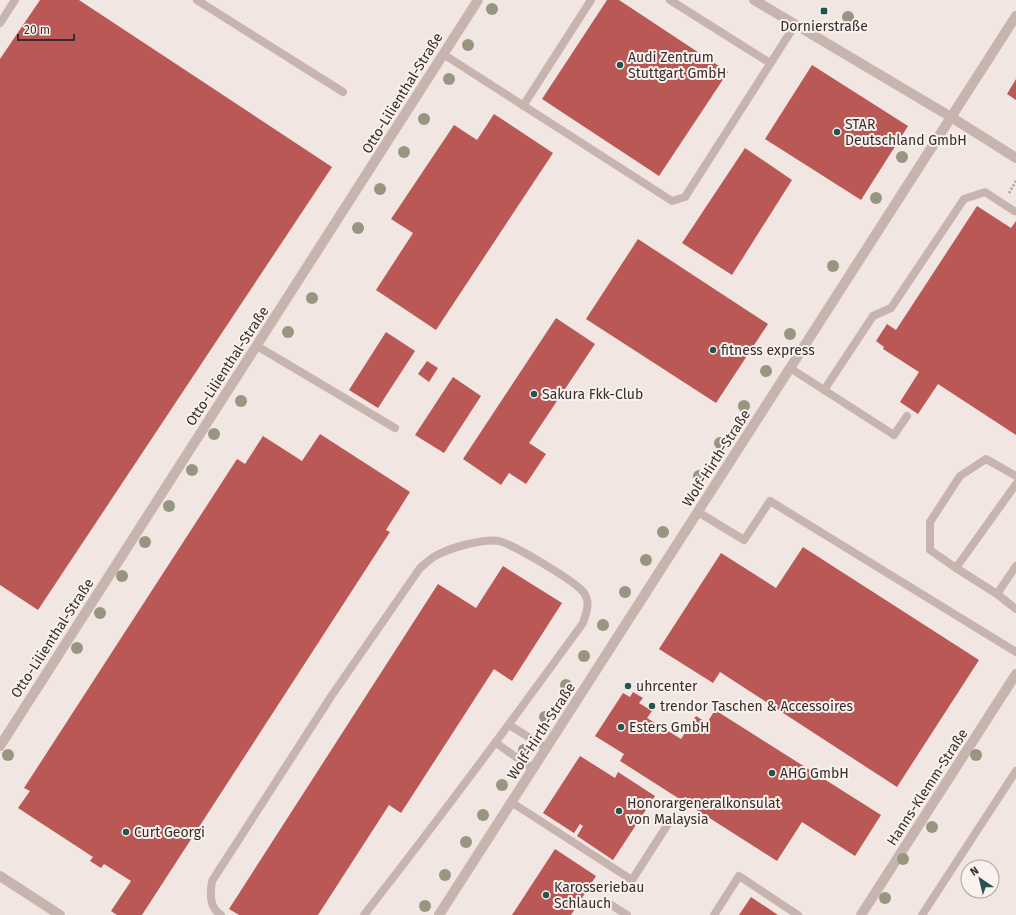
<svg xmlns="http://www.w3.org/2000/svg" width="1016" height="915" font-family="'Fira Sans',sans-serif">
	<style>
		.building { fill: #ba5856 }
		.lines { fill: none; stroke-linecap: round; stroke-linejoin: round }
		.path { stroke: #b49e98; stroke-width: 2.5; stroke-dasharray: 2 2; stroke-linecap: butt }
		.service { stroke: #c8b4ae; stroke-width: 8 }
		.minor { stroke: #c8b4ae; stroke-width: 10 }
		.tree { fill: #989680 }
		.poi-dot { fill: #25564e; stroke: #f9f1ed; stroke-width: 1.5 }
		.labels { text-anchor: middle; stroke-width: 4; stroke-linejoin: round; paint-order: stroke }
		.poi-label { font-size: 14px; fill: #382d2b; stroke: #f9f1ed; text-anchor: start }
		.street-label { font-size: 14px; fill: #382d2b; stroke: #f9f1ed }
	</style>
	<rect width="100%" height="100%" fill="#f1e6e1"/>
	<!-- building -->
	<g class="building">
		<polygon points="40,0 79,0 332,167 38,610 0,585 0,59"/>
		<polygon points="607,0 619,0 728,72 659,176 542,99"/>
		<polygon points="812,65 908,126 861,200 765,139"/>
		<polygon points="1016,79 1016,100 1007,94"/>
		<polygon points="494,114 553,153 436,330 376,290 413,233 391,219 454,125 477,140"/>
		<polygon points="745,148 792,180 732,275 682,243"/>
		<polygon points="977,206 1011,228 1016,221 1016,435 938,384 918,414 900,402 919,372 883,349 884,347 876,341 887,324 896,330"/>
		<polygon points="638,239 768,324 716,403 586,319"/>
		<polygon points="556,318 595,344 529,443 546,454 526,484 509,473 501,485 463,459"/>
		<polygon points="386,332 415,351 378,408 349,390"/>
		<polygon points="427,361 438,368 429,382 418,374"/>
		<polygon points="453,377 481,396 444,453 415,435"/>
		<polygon points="320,434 410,492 386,530 390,532 142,915 117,915 111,911 131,881 104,864 101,868 90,861 93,857 18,808 30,791 24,788 237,459 245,464 263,436 302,461"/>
		<polygon points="803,547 979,660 897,787 720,672 713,683 659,649 721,553 776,588"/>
		<polygon points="503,566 562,603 512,681 494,669 401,813 389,805 318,915 239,915 229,909 438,584 476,608"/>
		<polygon points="633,692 643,698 639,703 652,711 647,718 681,739 696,716 707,723 715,710 881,815 855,856 802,822 777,861 620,761 624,754 595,736 623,693 630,697"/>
		<polygon points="580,756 615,778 618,772 655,796 613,860 577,836 583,826 580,824 574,833 543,813"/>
		<polygon points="555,849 596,876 571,915 512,915"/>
		<polygon points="751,897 778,915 739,915"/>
	</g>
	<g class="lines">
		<!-- path -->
		<polyline class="path" points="1009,193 1016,181"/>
		<!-- service -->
		<g class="service">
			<polyline points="197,0 343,92"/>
			<polyline points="670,0 770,63"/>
			<polyline points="0,23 15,0"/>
			<polyline points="443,54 672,201 685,197 795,25"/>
			<polyline points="523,106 591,0"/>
			<polyline points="257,346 395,428"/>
			<polyline points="790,368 894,435 907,416"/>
			<polyline points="824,390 873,316 891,308 964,199 985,192 1014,211"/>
			<polyline points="1016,476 986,459 960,476 930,522 930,550 956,568 1016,484"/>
			<polyline points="698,512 744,540 770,501 1016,652"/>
			<polyline points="956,568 997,594 1016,609"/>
			<polyline points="997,594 1016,566"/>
			<polyline points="509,725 546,748"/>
			<polyline points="496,743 533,769"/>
			<polyline points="511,802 632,880 668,824"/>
			<polyline points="608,903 627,915"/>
			<path d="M221 915C209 907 210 894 212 881L332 695 420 568C425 564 431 558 437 555 450 548 484 538 499 541 514 545 577 582 584 593 591 603 586 613 583 623 512 721 439 819 364 915"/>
			<polyline points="714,915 739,876 798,915"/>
			<polyline points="922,915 1016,771"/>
		</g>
		<!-- minor -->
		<g class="minor">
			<polyline points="754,0 951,117 1016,158"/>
			<polyline points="0,746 478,0"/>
			<polyline points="0,876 60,915"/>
			<polyline points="439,915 1016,16"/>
			<polyline points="861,915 1016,674"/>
		</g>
	</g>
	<!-- trees -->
	<g class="tree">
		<circle cx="492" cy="9" r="6"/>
		<circle cx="848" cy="17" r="6"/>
		<circle cx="468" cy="45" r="6"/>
		<circle cx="449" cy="79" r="6"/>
		<circle cx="424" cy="119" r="6"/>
		<circle cx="404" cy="152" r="6"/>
		<circle cx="902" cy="157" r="6"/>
		<circle cx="380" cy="189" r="6"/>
		<circle cx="876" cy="198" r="6"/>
		<circle cx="358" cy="228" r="6"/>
		<circle cx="833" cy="266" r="6"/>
		<circle cx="312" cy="298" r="6"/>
		<circle cx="288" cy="332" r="6"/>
		<circle cx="790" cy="334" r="6"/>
		<circle cx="766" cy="371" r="6"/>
		<circle cx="241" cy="401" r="6"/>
		<circle cx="744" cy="406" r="6"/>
		<circle cx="214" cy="434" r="6"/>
		<circle cx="720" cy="443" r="6"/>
		<circle cx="192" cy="470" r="6"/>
		<circle cx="699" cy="476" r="6"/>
		<circle cx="169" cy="506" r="6"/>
		<circle cx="663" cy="532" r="6"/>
		<circle cx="145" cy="542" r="6"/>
		<circle cx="646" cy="560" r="6"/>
		<circle cx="122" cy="576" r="6"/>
		<circle cx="625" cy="592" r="6"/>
		<circle cx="100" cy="613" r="6"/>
		<circle cx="603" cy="625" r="6"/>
		<circle cx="77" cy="648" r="6"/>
		<circle cx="584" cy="656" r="6"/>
		<circle cx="566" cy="685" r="6"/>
		<circle cx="545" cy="717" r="6"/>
		<circle cx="524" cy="750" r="6"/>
		<circle cx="8" cy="755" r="6"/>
		<circle cx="976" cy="755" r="6"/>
		<circle cx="502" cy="785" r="6"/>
		<circle cx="483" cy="815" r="6"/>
		<circle cx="932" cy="827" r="6"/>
		<circle cx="466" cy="842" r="6"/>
		<circle cx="903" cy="859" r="6"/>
		<circle cx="445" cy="875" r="6"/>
		<circle cx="885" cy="898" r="6"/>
		<circle cx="425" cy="906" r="6"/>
	</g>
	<!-- markers -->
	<g class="poi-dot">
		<rect x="820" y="7" width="8" height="8" rx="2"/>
		<circle cx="620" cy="65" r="4"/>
		<circle cx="837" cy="132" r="4"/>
		<circle cx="713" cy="350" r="4"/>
		<circle cx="534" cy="394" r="4"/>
		<circle cx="628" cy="686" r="4"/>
		<circle cx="652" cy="706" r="4"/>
		<circle cx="621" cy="727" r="4"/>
		<circle cx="772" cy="773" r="4"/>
		<circle cx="619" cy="811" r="4"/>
		<circle cx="126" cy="832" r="4"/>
		<circle cx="546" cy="895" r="4"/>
	</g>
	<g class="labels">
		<!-- poi labels -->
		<g class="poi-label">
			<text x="824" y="31" text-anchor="middle">Dornierstraße</text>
			<text x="628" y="62">Audi Zentrum<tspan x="628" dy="16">Stuttgart GmbH</tspan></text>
			<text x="845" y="129">STAR<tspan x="845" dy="16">Deutschland GmbH</tspan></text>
			<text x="721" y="355">fitness express</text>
			<text x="542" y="399">Sakura Fkk-Club</text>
			<text x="636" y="691">uhrcenter</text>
			<text x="660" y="711">trendor Taschen &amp; Accessoires</text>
			<text x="629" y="732">Esters GmbH</text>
			<text x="780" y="778">AHG GmbH</text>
			<text x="627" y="808">Honorargeneralkonsulat<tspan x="627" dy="16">von Malaysia</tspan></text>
			<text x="134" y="837">Curt Georgi</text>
			<text x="554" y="892">Karosseriebau<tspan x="554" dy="16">Schlauch</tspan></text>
		</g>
		<!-- street labels -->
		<g class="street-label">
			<text transform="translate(402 93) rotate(-58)" y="5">Otto-Lilienthal-Straße</text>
			<text transform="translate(227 366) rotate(-57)" y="5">Otto-Lilienthal-Straße</text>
			<text transform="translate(716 458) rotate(-57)" y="5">Wolf-Hirth-Straße</text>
			<text transform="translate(52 638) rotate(-57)" y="5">Otto-Lilienthal-Straße</text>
			<text transform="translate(541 731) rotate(-57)" y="5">Wolf-Hirth-Straße</text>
			<text transform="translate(927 787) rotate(-57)" y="5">Hanns-Klemm-Straße</text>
		</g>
	</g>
	<!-- north arrow -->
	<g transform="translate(980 879) rotate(325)"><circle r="19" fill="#f9f1ed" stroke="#aca39f"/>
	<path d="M0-3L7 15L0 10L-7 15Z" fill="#25564e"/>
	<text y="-6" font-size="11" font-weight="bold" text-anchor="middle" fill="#382d2b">N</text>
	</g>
	<!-- scale -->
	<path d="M18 34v6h56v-6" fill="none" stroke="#382d2b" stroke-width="2"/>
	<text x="24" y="34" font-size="12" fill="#382d2b" stroke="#f9f1ed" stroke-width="3" paint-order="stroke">20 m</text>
</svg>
